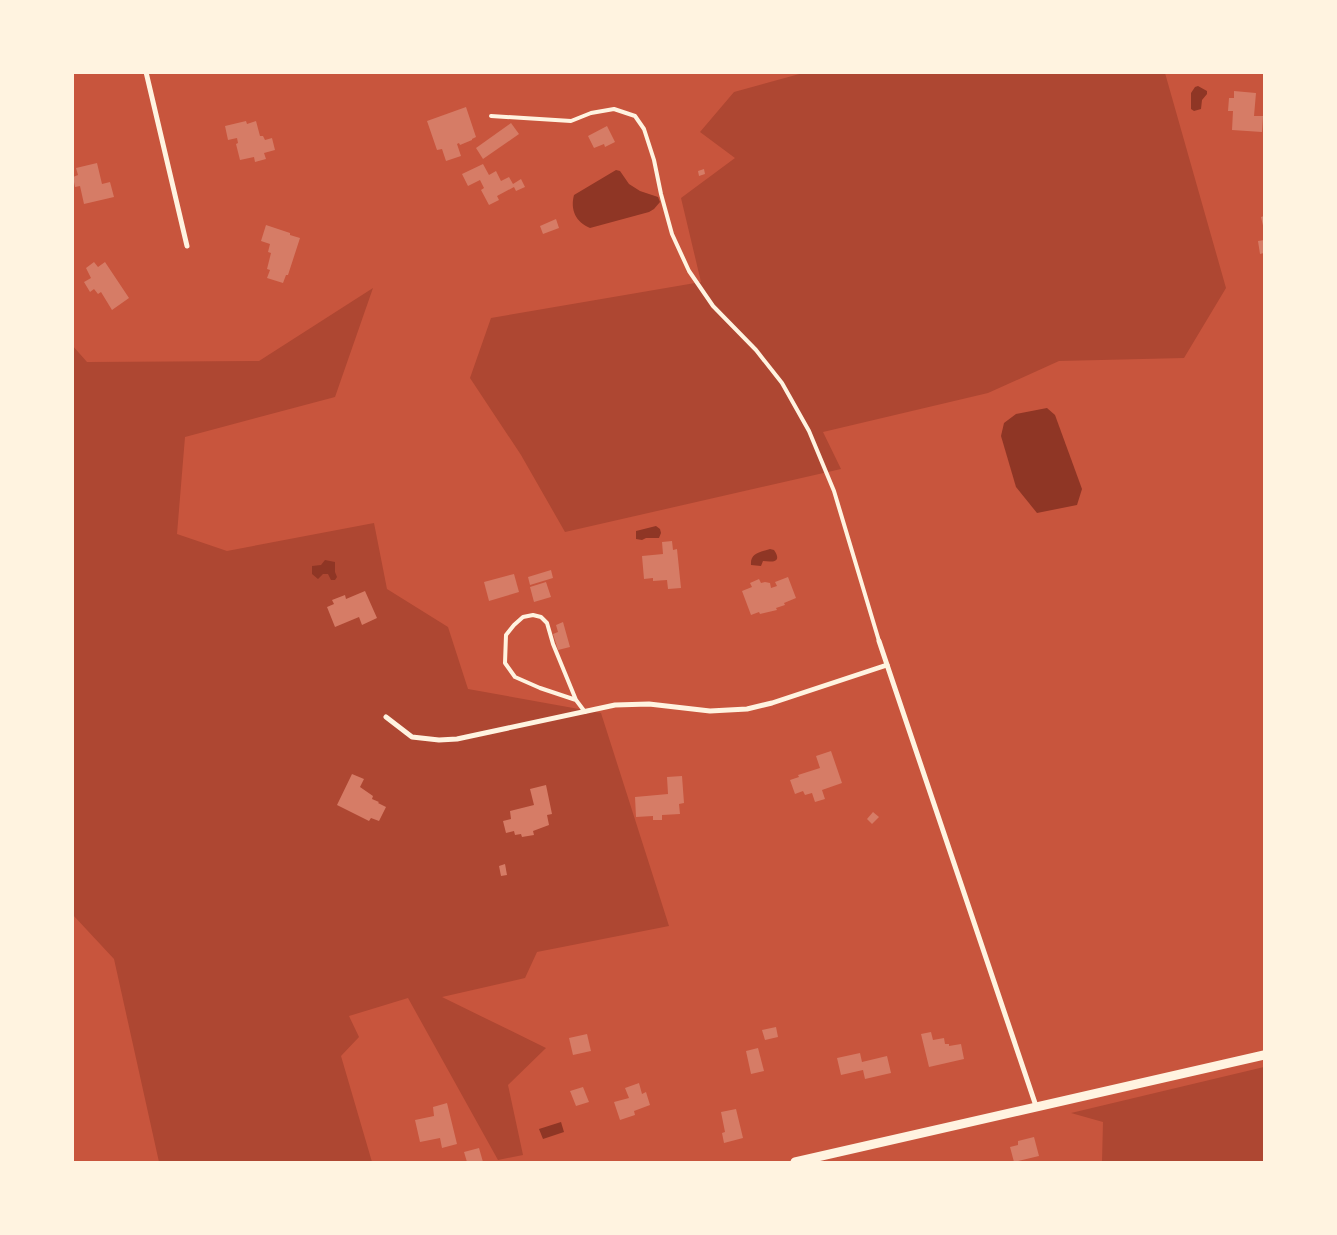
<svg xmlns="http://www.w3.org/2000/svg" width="1337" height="1235" font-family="'IBM Plex Sans',sans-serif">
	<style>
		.green { fill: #ae4732 }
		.water { fill: #8f3625 }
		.building { fill: #d67c66 }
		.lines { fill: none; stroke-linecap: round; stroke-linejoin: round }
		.service { stroke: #fff3e0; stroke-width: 4 }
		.minor { stroke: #fff3e0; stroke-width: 5 }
		.tertiary { stroke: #fff3e0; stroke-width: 9 }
	</style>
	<rect width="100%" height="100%" fill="#c8553d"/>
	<!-- green -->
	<g class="green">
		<polygon points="803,73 1165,73 1226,288 1184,358 1059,361 988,393 823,432 841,469 565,532 521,455 470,378 491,318 701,282 681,198 735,158 700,132 734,92"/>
		<polygon points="373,288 335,397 185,437 177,534 227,551 374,523 387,589 448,627 468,689 601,713 669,926 537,952 525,978 442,997 546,1048 508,1085 523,1155 498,1160 408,998 349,1016 359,1037 341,1056 372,1162 159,1162 114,959 73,915 72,345 87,362 259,361"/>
		<polygon points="1264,1067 1264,1162 1102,1162 1103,1122 1071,1113"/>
	</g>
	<!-- water -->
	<g class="water">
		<polygon points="1198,86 1207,91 1207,94 1202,100 1201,109 1194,111 1191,109 1191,93 1195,87"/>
		<path d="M616 170 620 171 629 184 640 191 658 197 660 202 654 209 649 212 590 228C576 222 570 210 574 195Z"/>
		<polygon points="1047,408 1055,415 1082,489 1077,505 1037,513 1016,487 1001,436 1004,423 1016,414"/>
		<polygon points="656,526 660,529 661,533 659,538 646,538 642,540 636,539 636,531"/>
		<path d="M770 549 774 550C783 563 771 562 763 561L761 566 751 565C750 553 760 552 770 549Z"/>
		<polygon points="325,560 335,562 335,572 337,577 335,580 331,580 328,574 323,574 318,579 312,574 312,566 321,565"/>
		<polygon points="561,1122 564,1132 543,1139 539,1129"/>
	</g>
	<!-- building -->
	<g class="building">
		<polygon points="1234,91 1256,93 1254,116 1263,116 1262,132 1232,130 1233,111 1228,111 1229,98 1234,98"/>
		<polygon points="466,107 476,137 472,139 472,140 460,145 459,143 457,144 461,156 446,161 442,149 437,150 427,121"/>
		<polygon points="246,121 247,124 256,121 260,136 263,136 265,140 272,138 275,150 264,153 266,159 255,162 254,157 240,160 236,144 238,143 237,138 228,140 225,126"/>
		<polygon points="511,123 519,134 483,159 476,148"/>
		<polygon points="607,126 615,142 605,147 604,144 594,148 588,136"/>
		<polygon points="97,163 102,184 110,182 114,197 84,204 80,186 75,187 73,177 78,175 76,168"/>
		<polygon points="483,164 489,175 496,171 501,181 509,177 513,184 521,179 525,187 516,191 514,187 497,196 499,200 489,205 481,190 484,188 480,180 468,186 462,174"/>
		<polygon points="704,169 705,174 699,176 698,171"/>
		<polygon points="1264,216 1264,230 1261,217"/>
		<polygon points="556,219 559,228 543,234 540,226"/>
		<polygon points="266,225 290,233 290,235 300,238 288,275 286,275 283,283 267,278 270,270 267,269 271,253 268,252 270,244 261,241"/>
		<polygon points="1264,240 1264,253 1260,254 1258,241"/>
		<polygon points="94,262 98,267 105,262 129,298 112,310 101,292 98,294 94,289 90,292 84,282 91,278 86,268"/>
		<polygon points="672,541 673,550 677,549 681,588 668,589 667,580 653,581 653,578 644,579 642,556 663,554 662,542"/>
		<polygon points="551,570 553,578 530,585 528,577"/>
		<polygon points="514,574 519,592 489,601 484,582"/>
		<polygon points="788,577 796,598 784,603 785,605 776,608 777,610 760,614 759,612 751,615 742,591 752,587 750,583 759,579 761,583 765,582 770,583 771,588 777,586 775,582"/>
		<polygon points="546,582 551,597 534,602 530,587"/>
		<polygon points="365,591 377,618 362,625 359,617 335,627 327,607 334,604 332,600 345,595 346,599"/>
		<polygon points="563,622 570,647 558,650 553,634 558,632 556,625"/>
		<polygon points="831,751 842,783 822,790 825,799 815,802 812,793 805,795 803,791 795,794 790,780 799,777 798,775 820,768 816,756"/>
		<polygon points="352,774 364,779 360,787 373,796 372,799 379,802 378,803 386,807 379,821 371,818 369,821 337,805"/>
		<polygon points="682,776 684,803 679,804 680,814 662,815 662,820 653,820 653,816 636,817 635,797 668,794 667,777"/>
		<polygon points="546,785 552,814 547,815 549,825 533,831 534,835 522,837 521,834 515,835 514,831 506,833 503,821 511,819 510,811 534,805 530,789"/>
		<polygon points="873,812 879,817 872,824 867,819"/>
		<polygon points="505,864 507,875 501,876 499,866"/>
		<polygon points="776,1027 778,1037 765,1040 762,1030"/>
		<polygon points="931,1032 933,1040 944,1038 945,1044 949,1044 949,1046 961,1044 964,1059 929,1067 921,1034"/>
		<polygon points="587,1034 591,1051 573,1055 569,1038"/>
		<polygon points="758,1048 764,1071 751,1074 746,1051"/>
		<polygon points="860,1053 862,1062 887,1056 891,1073 865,1079 863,1070 841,1075 837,1058"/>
		<polygon points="639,1083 642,1094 646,1092 650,1105 634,1111 635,1115 620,1120 614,1102 629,1098 625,1088"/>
		<polygon points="583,1087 589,1102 576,1106 570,1091"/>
		<polygon points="447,1103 457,1144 442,1148 440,1138 420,1142 415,1120 434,1116 433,1107"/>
		<polygon points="736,1109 743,1138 724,1143 722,1133 725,1132 721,1112"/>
		<polygon points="1034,1137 1039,1156 1014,1162 1010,1147 1018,1145 1018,1141"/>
		<polygon points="479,1148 483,1162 467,1162 464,1152"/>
	</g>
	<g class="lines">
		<!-- service -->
		<g class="service">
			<polyline points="491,116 571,121 591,113 614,109 635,116 644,129 654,160 661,194 672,234 689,271 713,306 756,350 782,383 809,431 834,491 879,641"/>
			<polyline points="576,700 553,644 547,623 541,617 533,615 523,617 514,625 506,635 505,663 515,677 540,688 576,700 585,712"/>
		</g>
		<!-- minor -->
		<g class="minor">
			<polyline points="146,72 187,246"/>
			<polyline points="879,641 1036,1106"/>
			<polyline points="386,717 412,737 439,740 457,739 615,705 649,704 710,711 747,709 772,703 887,665"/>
		</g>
		<!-- tertiary -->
		<polyline class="tertiary" points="795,1162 1264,1055"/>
	</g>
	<!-- border -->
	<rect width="1337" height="1235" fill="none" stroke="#fff3e0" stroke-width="148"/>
</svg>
